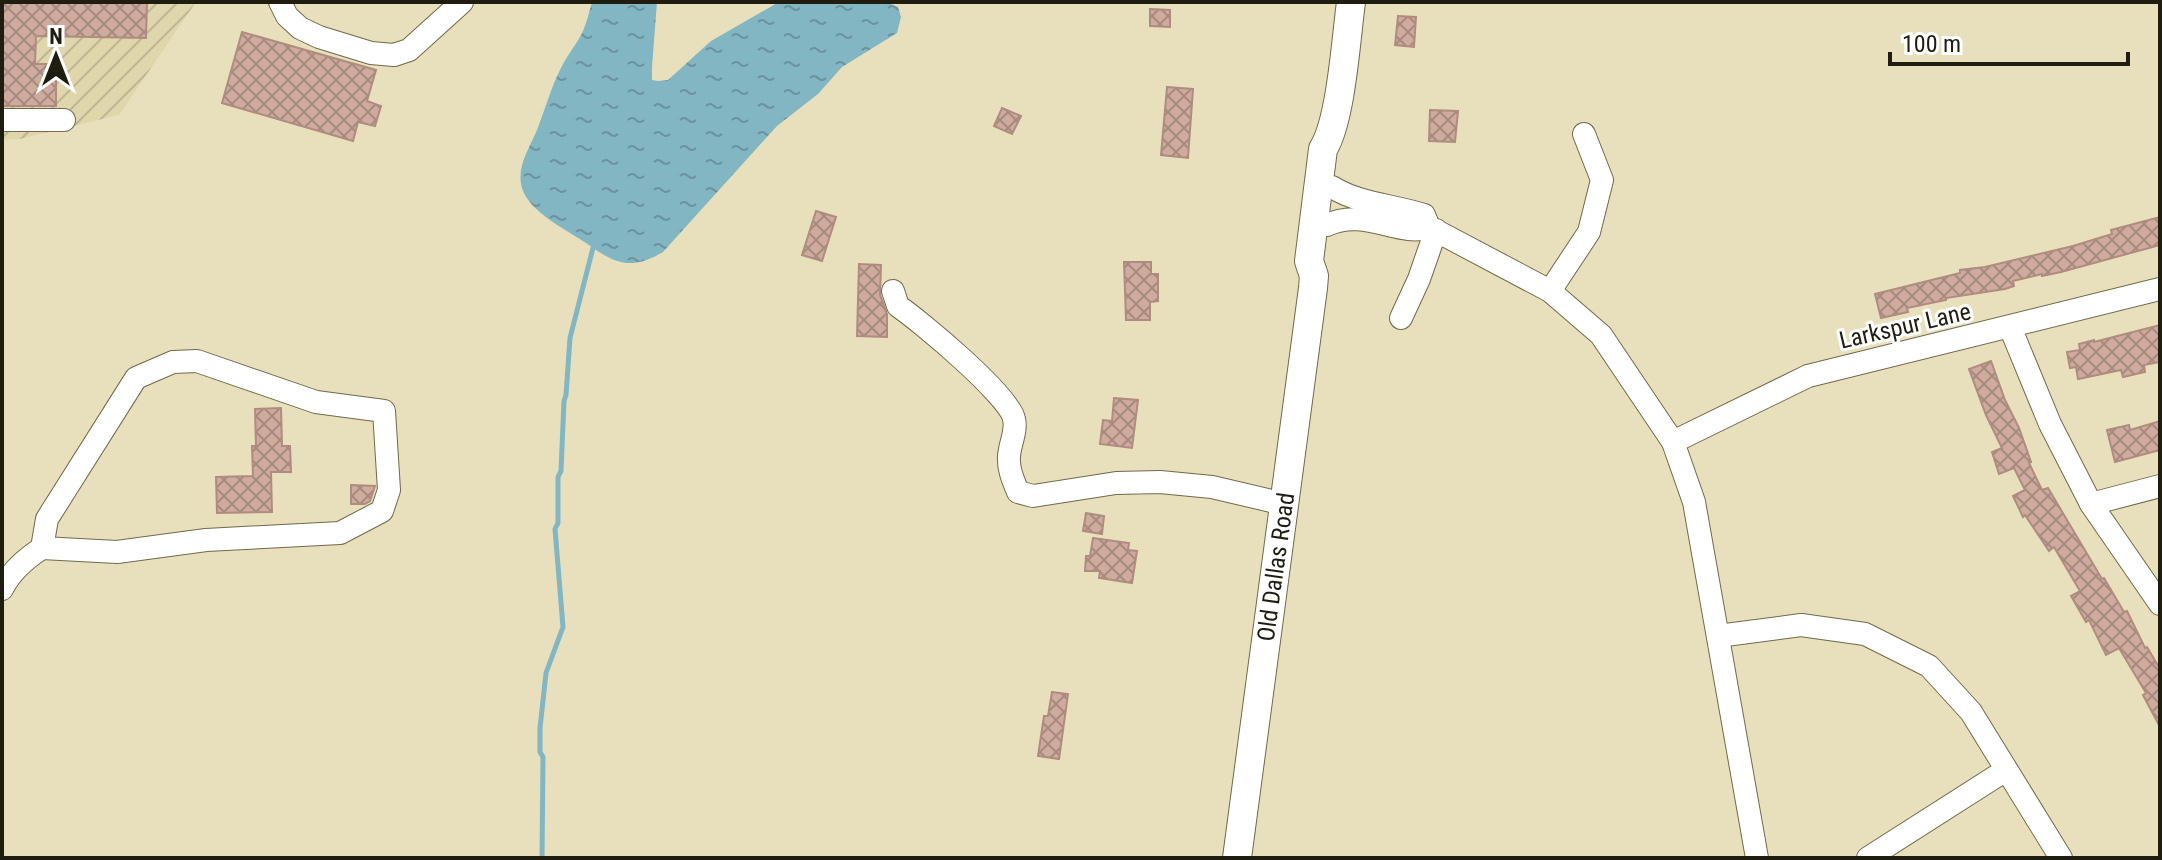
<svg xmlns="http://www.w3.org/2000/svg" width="2162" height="860" font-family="'Roboto Condensed',sans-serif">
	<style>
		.industrial { fill: url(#industrial-furrows) }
		.water { fill: url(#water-ripples) }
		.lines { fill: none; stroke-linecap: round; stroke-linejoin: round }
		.stream { stroke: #82b6c3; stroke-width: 5 }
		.building { fill: url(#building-cross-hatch); stroke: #af8c7f; stroke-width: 2 }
		.minor-casing { stroke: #70694a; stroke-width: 24 }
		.major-casing { stroke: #70694a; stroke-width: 30 }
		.minor { stroke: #fff; stroke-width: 22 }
		.major { stroke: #fff; stroke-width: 28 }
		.labels { text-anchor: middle; stroke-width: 6; stroke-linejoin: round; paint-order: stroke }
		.street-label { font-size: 24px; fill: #1f1c10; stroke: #fff }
	</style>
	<defs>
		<pattern id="industrial-furrows" width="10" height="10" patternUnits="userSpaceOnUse" patternTransform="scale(2)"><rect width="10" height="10" fill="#dfd6ac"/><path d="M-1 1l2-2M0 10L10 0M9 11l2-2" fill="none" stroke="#bfb793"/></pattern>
		<pattern id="water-ripples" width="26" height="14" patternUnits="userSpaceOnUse" patternTransform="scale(2)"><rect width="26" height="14" fill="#82b6c3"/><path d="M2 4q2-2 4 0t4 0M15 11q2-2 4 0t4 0" fill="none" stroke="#6a939d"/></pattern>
		<pattern id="building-cross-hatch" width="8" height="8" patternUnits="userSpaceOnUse" patternTransform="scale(2)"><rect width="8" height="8" fill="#ceab9d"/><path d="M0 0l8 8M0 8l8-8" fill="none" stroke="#a78a7f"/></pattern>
	</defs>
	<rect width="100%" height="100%" fill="#e8e0bd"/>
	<!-- industrial -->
	<polygon class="industrial" points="2,2 196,2 119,115 20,139 2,140"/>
	<!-- water -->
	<path class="water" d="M592 2H657L652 67V80L658 81 668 80 711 41 779 2H886L898 7 901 17 897 33 842 67 818 94 777 126 663 252C631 271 615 264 586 243 567 230 529 212 522 188 516 167 529 149 537 130 545 110 551 87 561 68 567 55 577 44 583 31 587 22 589 12 592 2Z"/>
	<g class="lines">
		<!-- stream -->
		<polyline class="stream" points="542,858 543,757 540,752 540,728 546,673 563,627 555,529 558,523 558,477 561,471 564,401 566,395 570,338 594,244"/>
	</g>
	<!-- building -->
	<g class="building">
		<polygon points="2,2 147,2 146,38 36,36 35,64 56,64 56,106 2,106"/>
		<polygon points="1150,9 1170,10 1170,27 1150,26"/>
		<polygon points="1398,16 1416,17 1414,47 1395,45"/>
		<polygon points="242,32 376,70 367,101 381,106 375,126 358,122 353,141 222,103"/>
		<polygon points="1167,87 1193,89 1188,158 1161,155"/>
		<polygon points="1002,108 1021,116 1012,134 994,126"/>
		<polygon points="1430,110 1458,111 1455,142 1429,141"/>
		<polygon points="816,211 836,217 822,261 802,255"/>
		<polygon points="2160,217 2160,245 2061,272 2042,276 2042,274 2013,281 2014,286 2005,289 1946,298 1946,300 1907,308 1908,312 1881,318 1875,294 1960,273 1960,270 1985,267 2073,246 2112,234 2111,230"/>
		<polygon points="1124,262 1151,262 1151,274 1158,274 1158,301 1150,302 1150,320 1126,320"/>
		<polygon points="859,264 881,265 880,295 887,314 887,337 857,336"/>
		<polygon points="2160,325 2160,362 2144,365 2145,372 2123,377 2121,370 2078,379 2076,367 2070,368 2067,352 2080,350 2079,344 2094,340 2094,342"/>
		<polygon points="1991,361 2005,400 2019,428 2031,462 2029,463 2042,490 2048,488 2102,579 2104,578 2124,612 2127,611 2145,648 2147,647 2160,669 2160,727 2143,695 2146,693 2119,648 2106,655 2089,620 2086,622 2071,596 2080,591 2054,547 2049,551 2025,515 2023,517 2013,496 2025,490 2014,468 1999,474 1992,452 2002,448 1986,415 1969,369"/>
		<polygon points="1114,398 1138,400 1132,448 1100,444 1103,420 1112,421"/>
		<polygon points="281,408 282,446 290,446 291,472 271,472 272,512 217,513 216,477 253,476 252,446 256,446 255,409"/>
		<polygon points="2160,421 2160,450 2115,462 2107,430 2129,425 2130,430"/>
		<polygon points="351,485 375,486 370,501 365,504 351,504"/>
		<polygon points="1086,513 1104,516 1102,534 1083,531"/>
		<polygon points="1093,538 1129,543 1128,550 1137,551 1132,583 1099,578 1100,571 1085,571 1086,556 1090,556"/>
		<polygon points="1052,692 1068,694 1059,759 1038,756 1044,716 1048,716"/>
	</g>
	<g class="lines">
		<!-- minor casing -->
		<g class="minor-casing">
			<g id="minor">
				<polyline points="280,2 287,16 300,28 319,37 371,53 394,55 409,50 462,2"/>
				<polyline points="2,120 64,120"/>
				<path d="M1332 187C1359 204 1393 205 1424 215L1429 227 1550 291 1601 335 1673 442 1694 502 1757 858"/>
				<path d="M1327 225C1365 207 1400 238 1429 227"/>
				<path d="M893 291 898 306C920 321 1010 396 1014 419 1017 431 1010 443 1009 456 1008 469 1013 480 1018 492L1033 496 1116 483 1160 482 1212 487 1284 504"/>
				<polyline points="1550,291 1589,232 1602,180 1584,134"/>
				<polyline points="1401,318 1419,279 1436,230"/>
				<polyline points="2010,327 2050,424 2091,504 2160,604"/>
				<polygon points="197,361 316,402 384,411 389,490 382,511 340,533 206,540 117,552 42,548 47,519 136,378 173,362"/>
				<polyline points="1673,442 1808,376 2160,289"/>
				<polyline points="2091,504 2160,486"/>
				<path d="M2 589C11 571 25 559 42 548"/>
				<polyline points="1718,636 1801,625 1865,634 1929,666 1971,712 2061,858"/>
				<polyline points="1868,858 2006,770"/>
			</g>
		</g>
		<!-- major casing -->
		<g class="major-casing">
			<path id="major" d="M1237 858 1313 288 1314 276 1309 261 1323 149C1341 121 1346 39 1351 2"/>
		</g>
		<!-- minor -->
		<use href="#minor" class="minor"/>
		<!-- major -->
		<use href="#major" class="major"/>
	</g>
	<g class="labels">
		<!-- street labels -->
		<g class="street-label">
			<text transform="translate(1905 326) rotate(-13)" y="8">Larkspur Lane</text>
			<text transform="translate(1276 567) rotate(-82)" y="8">Old Dallas Road</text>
		</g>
	</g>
	<!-- border -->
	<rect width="2162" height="860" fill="none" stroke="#1f1c10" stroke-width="8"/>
	<!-- north arrow -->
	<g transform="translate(56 56)" stroke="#ffffff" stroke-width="6" paint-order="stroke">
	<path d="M0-6L14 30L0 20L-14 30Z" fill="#1f1c10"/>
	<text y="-12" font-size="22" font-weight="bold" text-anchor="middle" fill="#1f1c10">N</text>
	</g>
	<!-- scale -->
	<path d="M1890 52v12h238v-12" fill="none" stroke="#1f1c10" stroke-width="4"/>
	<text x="1902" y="52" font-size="24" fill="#1f1c10" stroke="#ffffff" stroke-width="6" paint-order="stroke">100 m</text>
</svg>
